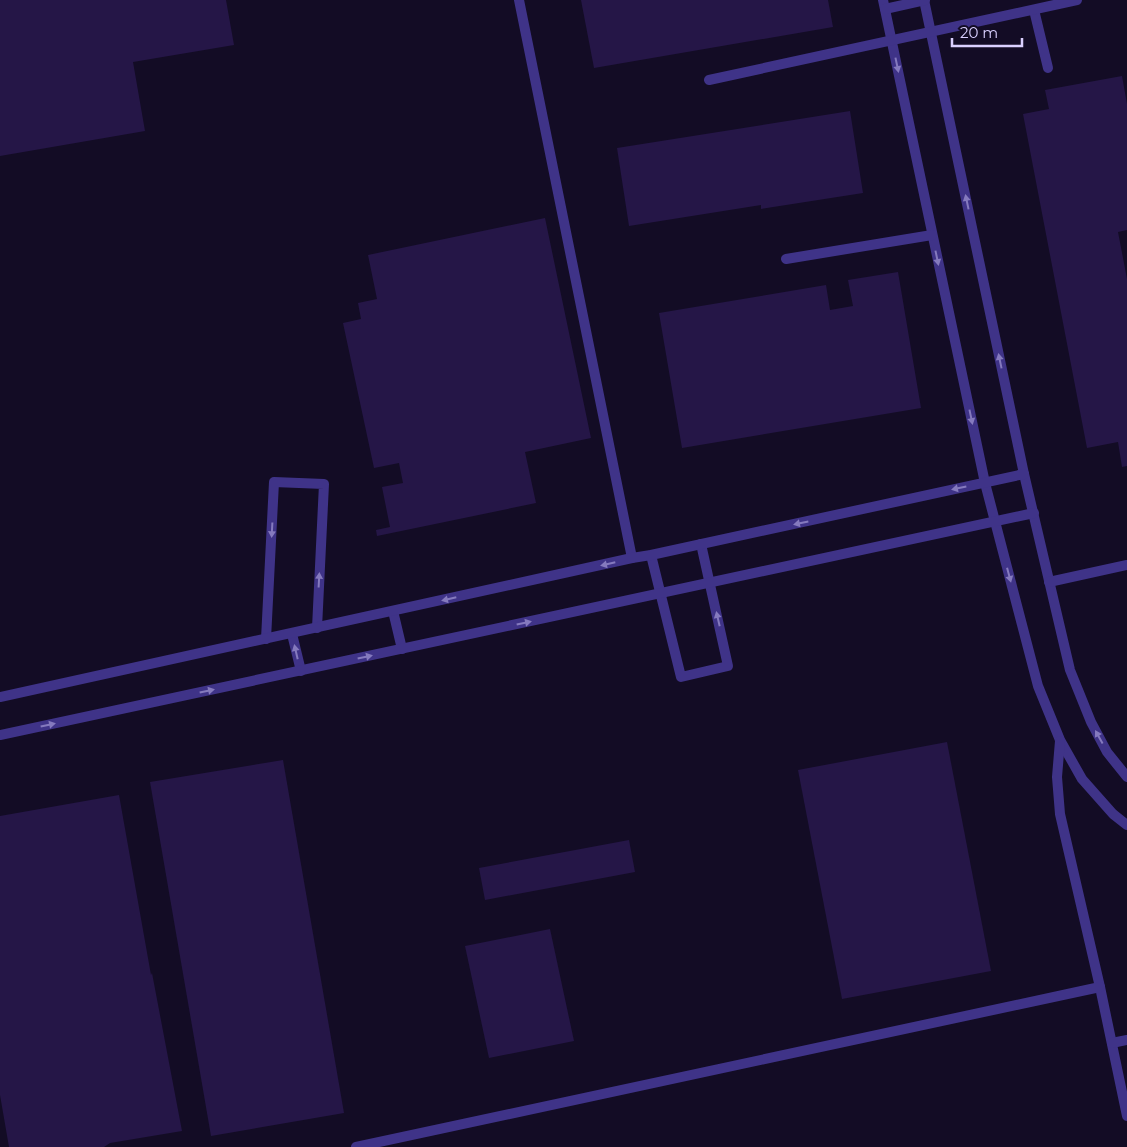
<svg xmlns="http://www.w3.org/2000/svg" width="1127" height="1147" font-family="Montserrat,sans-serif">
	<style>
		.building { fill: #251647 }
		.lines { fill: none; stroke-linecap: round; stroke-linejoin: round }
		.service { stroke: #3f3388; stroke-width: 10 }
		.oneway { fill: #857abe }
	</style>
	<rect width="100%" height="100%" fill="#130c25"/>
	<!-- building -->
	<g class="building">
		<polygon points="0,0 226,0 234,45 133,62 145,131 0,156"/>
		<polygon points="581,0 828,0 833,27 594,68"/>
		<polygon points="1122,76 1127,104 1127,230 1118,232 1127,279 1127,466 1122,467 1118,442 1087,448 1023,114 1049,109 1045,90"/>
		<polygon points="850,111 863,193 761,209 761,205 629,226 617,148"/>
		<polygon points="545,218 591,438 525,452 536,503 377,536 376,530 390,527 382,487 403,483 399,463 374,468 343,323 361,319 358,303 377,299 368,255"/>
		<polygon points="898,272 921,408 682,448 659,313 826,285 830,310 853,306 848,280"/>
		<polygon points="947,742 991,971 842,999 798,770"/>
		<polygon points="283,760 344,1113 211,1136 150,782"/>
		<polygon points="119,795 151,975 152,973 182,1131 110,1143 104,1147 9,1147 0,1095 0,816"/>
		<polygon points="629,840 635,872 485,900 479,868"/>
		<polygon points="550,929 574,1041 489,1058 465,946"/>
	</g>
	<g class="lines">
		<!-- service -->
		<g class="service">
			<polyline points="519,0 632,558"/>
			<polyline points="883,0 985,483 1038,686 1060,740 1082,779 1113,814 1127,825"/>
			<polyline points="924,0 1024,474 1070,670 1091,722 1107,752 1127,777"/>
			<polyline points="885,9 925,0"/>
			<polyline points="1034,10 1048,68"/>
			<polyline points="709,80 1077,0"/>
			<polyline points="786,259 932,235"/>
			<polyline points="651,555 681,677 728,666 701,544"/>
			<polyline points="1049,582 1127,565"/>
			<polyline points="393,611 402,649"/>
			<polyline points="292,634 301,671"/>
			<polyline points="266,639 274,482 324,484 317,628"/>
			<polyline points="0,697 632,558 651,555 1024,474"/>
			<polyline points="0,735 1034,513"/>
			<polyline points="1060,741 1057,777 1060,814 1100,987 1127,1116"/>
			<polyline points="1112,1043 1127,1040"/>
			<polyline points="356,1147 1100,987"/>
		</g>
	</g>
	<!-- one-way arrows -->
	<defs><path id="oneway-solid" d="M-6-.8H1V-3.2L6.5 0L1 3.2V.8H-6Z" transform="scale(1.25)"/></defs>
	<g class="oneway">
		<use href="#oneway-solid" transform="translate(897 65) rotate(78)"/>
		<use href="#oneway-solid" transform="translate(967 202) rotate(-102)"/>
		<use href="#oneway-solid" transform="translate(937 258) rotate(78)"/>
		<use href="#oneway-solid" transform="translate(1000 361) rotate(-102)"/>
		<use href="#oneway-solid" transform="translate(971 417) rotate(78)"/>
		<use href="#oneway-solid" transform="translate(959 488) rotate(168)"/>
		<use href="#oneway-solid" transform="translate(801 523) rotate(168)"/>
		<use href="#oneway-solid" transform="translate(272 530) rotate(93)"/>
		<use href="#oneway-solid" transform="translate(608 564) rotate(167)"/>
		<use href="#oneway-solid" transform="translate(1009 575) rotate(75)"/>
		<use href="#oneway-solid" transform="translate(319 580) rotate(-87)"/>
		<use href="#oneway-solid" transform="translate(449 599) rotate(167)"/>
		<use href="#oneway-solid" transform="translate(718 619) rotate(-103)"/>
		<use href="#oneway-solid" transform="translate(524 623) rotate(-12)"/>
		<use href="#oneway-solid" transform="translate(296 652) rotate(-103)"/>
		<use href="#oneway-solid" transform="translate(365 657) rotate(-12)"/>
		<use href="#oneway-solid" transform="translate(207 691) rotate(-12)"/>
		<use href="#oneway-solid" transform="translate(48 725) rotate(-12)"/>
		<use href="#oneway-solid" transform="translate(1099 737) rotate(-119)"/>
	</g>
	<!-- scale -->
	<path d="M952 38v8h70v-8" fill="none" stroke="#dad0ff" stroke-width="2.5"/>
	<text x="960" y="38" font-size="15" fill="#dad0ff" stroke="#130c25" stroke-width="4" paint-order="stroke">20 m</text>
</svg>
